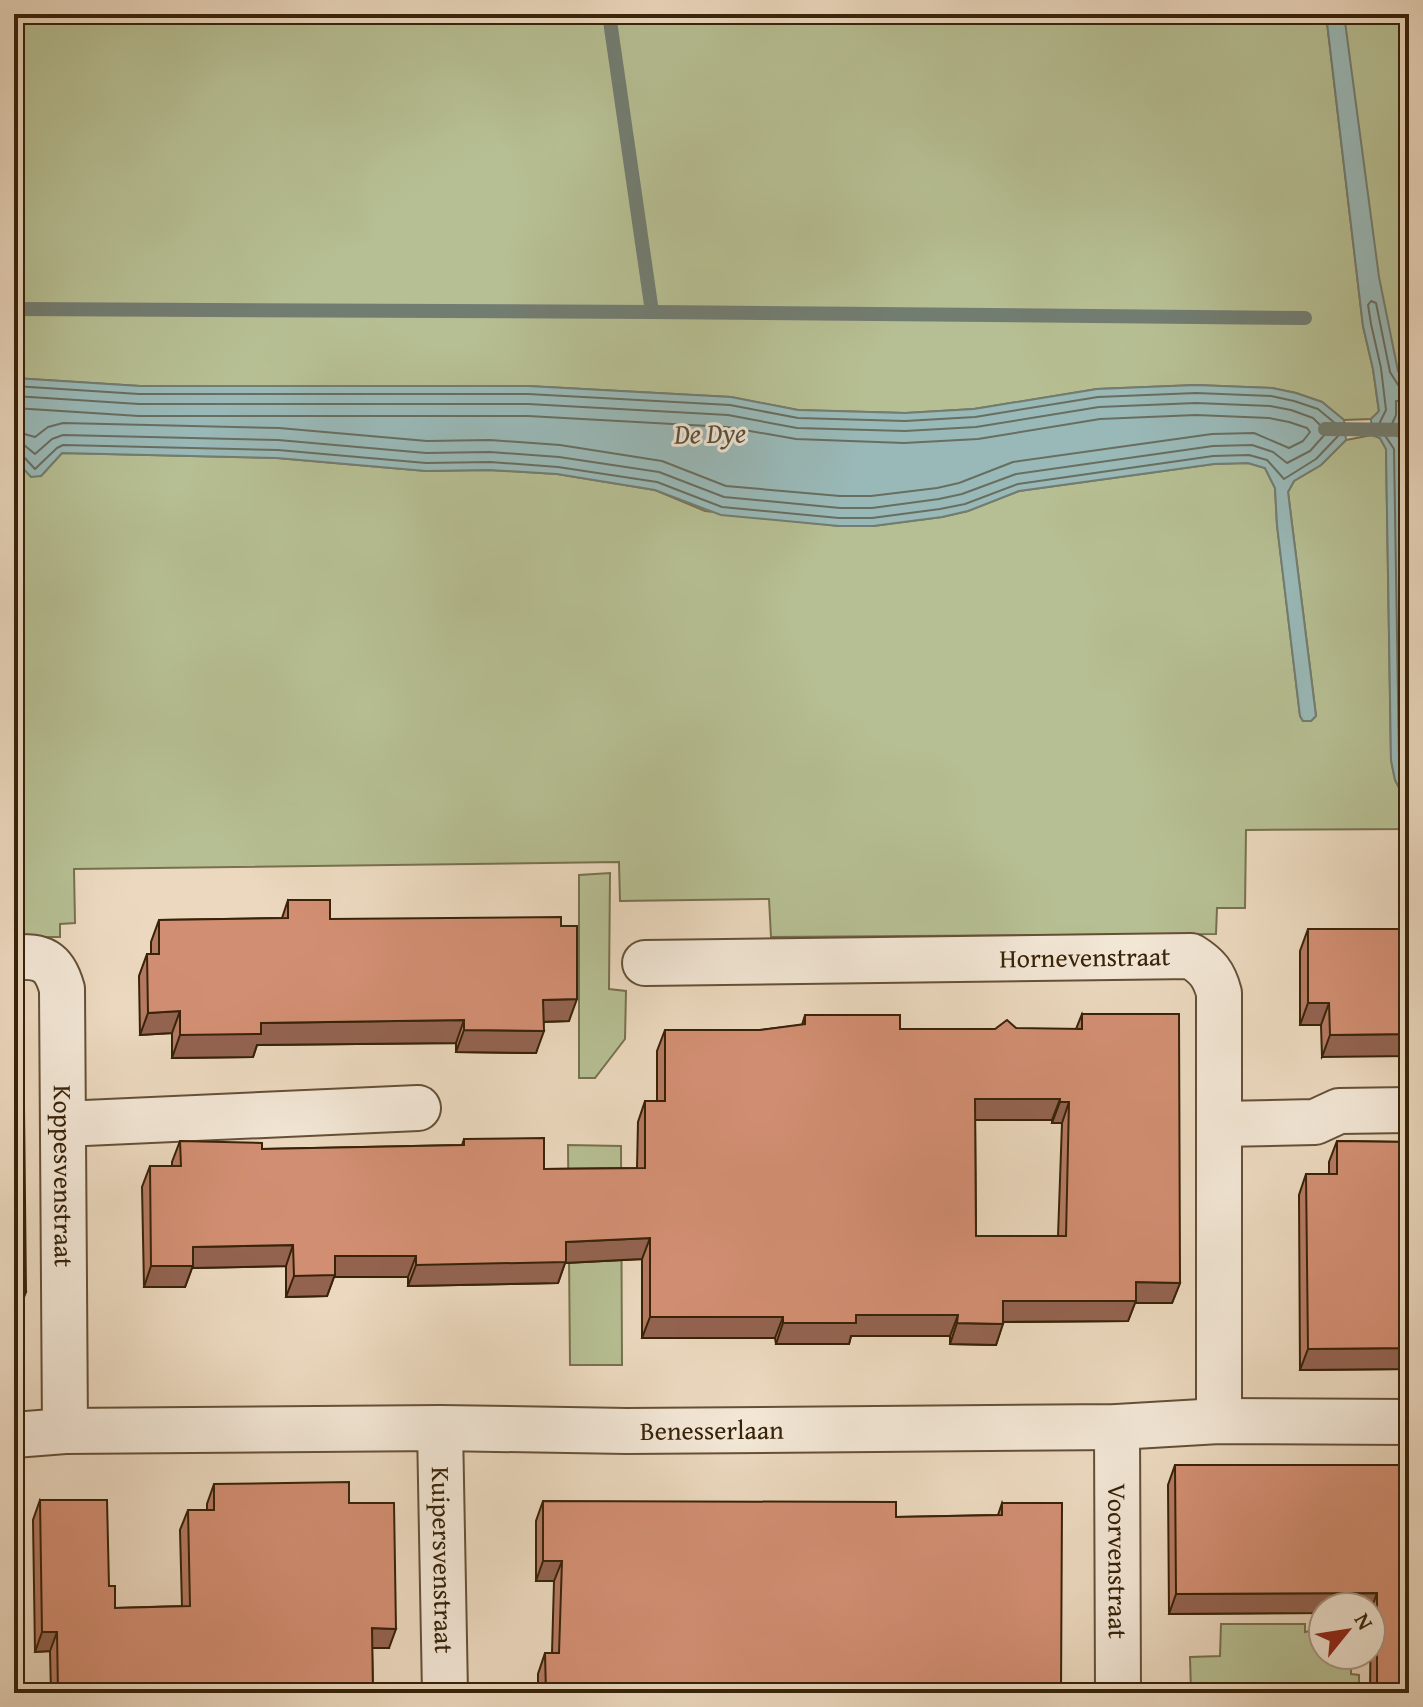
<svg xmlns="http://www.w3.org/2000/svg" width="1423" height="1707" font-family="'Gentium Book Plus',serif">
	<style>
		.green { fill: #b6bf93; stroke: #77714e; stroke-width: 2 }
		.water { fill: #99b9b8; stroke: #727d72; stroke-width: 2 }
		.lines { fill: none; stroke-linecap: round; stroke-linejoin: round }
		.shore { stroke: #686e60; stroke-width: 2 }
		.stream { stroke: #727d72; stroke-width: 14 }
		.minor-casing { stroke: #655036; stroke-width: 48 }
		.minor { stroke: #f2e6d5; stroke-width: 44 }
		.wall { fill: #b57a62; stroke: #382309; stroke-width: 2; fill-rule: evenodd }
		.shaded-wall { fill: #936350; stroke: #382309; stroke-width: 2 }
		.building { fill: #d28e72; stroke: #382309; stroke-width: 2; fill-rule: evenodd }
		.labels { text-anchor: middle; stroke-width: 6; stroke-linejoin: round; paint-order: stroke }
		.street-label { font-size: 26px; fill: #382309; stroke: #f2e6d5 }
		.water-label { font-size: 28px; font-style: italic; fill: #55503e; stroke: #f2e6d5 }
	</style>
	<rect width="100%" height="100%" fill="#ebd8be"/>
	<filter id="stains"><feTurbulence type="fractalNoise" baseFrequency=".0025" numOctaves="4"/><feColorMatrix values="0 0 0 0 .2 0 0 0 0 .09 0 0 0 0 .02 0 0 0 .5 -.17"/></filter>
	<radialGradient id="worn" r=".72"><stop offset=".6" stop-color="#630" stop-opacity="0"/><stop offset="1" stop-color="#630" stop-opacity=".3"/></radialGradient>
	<!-- green -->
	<g class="green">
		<polygon points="14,14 1326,14 1363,326 1373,369 1379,412 1371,419 1344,420 1322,402 1296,393 1272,388 1196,385 1097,389 974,409 905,413 798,410 731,397 528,386 140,386 14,378"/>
		<polygon points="1336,14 1409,14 1409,391 1395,389"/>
		<polygon points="1372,435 1380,438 1386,449 1391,760 1395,780 1409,807 1409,829 1246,830 1245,908 1217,908 1216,934 771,937 769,899 620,901 619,862 74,869 75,923 60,924 60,937 14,937 14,454 19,464 41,476 62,453 277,458 426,471 489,470 557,474 655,490 705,511 839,526 873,526 942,517 968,511 1019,491 1214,464 1248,463 1265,468 1275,488 1277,525 1300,716 1303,721 1311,721 1316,716 1288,492 1294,481 1321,465 1346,440"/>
		<polygon points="610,873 609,989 626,991 625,1039 595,1078 579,1078 579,875"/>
		<polygon points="568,1145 621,1146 622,1365 570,1365"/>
		<polygon points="1221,1624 1305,1624 1305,1632 1310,1631 1311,1624 1323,1624 1323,1655 1358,1655 1358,1657 1351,1658 1351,1674 1359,1675 1359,1693 1191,1693 1190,1657 1220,1656"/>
	</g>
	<!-- water -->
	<g class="water">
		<polygon points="1326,14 1344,14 1379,277 1398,371 1409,384 1409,807 1395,780 1391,760 1386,449 1380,438 1372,435 1371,419 1379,411 1373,369 1363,326"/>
		<polygon points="14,378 140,386 528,386 731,397 798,410 905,413 974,409 1097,389 1196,385 1272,388 1296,393 1322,402 1344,420 1346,440 1321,465 1294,481 1288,492 1316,716 1311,721 1303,721 1300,716 1277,525 1275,488 1265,468 1248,463 1214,464 1019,491 968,511 942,517 873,526 839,526 721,515 655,490 557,474 489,470 426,471 277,458 62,453 41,476 31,477 19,464 14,454"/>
	</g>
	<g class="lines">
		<!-- shore -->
		<g class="shore">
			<polyline points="14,386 139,394 528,394 730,405 798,418 905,421 975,417 1098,397 1196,393 1271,396 1294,401 1318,409 1336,424 1338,436 1316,459 1284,479 1267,460 1249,455 1213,456 1018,484 965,504 940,509 872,518 839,518 722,507 657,482 558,467 490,462 426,463 278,450 63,445 57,448 35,469 22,455 14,454"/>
			<polyline points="1409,390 1400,388 1390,372 1376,303 1371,301 1368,305 1371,324 1381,368 1386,410 1380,422 1380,428 1394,449 1399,759 1403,777 1409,791"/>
			<polyline points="14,396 139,404 528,404 728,415 797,428 905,431 976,427 1099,407 1196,403 1270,406 1291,410 1313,418 1327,432 1310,451 1287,463 1273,452 1252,445 1213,446 1016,474 962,494 939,499 872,508 840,508 724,497 659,472 559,457 490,452 426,453 278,440 63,435 52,439 35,454 24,445 14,443"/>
			<polyline points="1409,401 1396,401 1396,415 1392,424 1404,448 1409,746"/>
			<polyline points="14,408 139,416 528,416 727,427 796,439 904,443 978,439 1100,419 1196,415 1269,418 1289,422 1307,428 1310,432 1303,441 1289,448 1254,433 1212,434 1013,462 959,483 937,488 871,496 840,496 726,486 662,461 560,445 490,440 427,441 279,428 63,423 48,427 35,437 14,431"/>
		</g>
		<!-- stream -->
		<g class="stream">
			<polyline points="14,309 652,312 609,14"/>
			<polyline points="652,312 1305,318"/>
			<polyline points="1325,429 1409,430"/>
		</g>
		<!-- minor casing -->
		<g class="minor-casing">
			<g id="minor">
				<path id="s1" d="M14 957C42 956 54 960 62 989L65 1431"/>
				<path id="s2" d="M645 963 1191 956C1207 966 1214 974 1219 993V1421"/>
				<polyline points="63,1124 418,1108"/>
				<polyline points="1220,1124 1315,1122 1339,1111 1409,1110"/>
				<path id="s3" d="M1117 1427 1118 1693"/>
				<path id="s4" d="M440 1428 445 1693"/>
				<path id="s5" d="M14 1435 65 1431 440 1428 627 1431 1117 1427 1219 1421 1409 1422"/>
			</g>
		</g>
		<!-- minor -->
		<use href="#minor" class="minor"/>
	</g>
	<!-- wall -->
	<g class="wall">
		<polygon points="288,900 330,919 561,926 569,1021 544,1022 536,1053 456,1052 456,1043 257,1045 253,1057 172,1058 172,1033 140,1035 139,976 147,954 151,954 151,942 159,920 282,918"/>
		<polygon points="1308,929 1409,929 1322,1057 1321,1025 1300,1025 1300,951"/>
		<path d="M1082 1014 1180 1283 1172 1303H1135L1128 1321 1003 1322 996 1345 950 1344V1336H851L849 1344H776L775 1338H642V1259L565 1263 558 1283 408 1286V1277H334L327 1296 286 1297V1266L192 1268 185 1287H144L142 1187 150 1166H172V1162L180 1141 262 1149 462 1145 464 1139 544 1169 637 1168 638 1122 645 1101H657V1051L665 1030H760L802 1025 805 1015 900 1029H1076ZM975 1120H1052V1123H1062L1058 1236H976Z"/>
		<polygon points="1337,1141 1409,1142 1409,1369 1300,1370 1299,1195 1306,1174 1329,1174 1329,1162"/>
		<polygon points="1175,1465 1409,1465 1409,1693 1370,1693 1371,1607 1323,1607 1323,1613 1169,1614 1168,1485"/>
		<polygon points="214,1484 349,1503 389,1648 372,1648 373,1693 51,1693 50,1651 35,1652 33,1520 40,1500 109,1586 115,1608 182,1606 180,1530 188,1510 207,1510 207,1504"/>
		<polygon points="543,1501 896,1517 998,1515 1002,1503 1061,1693 538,1693 538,1674 545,1653 552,1653 554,1581 536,1581 536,1521"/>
	</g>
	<!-- shaded-wall -->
	<g class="shaded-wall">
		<polygon points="577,999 569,1021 535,1022 543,1000"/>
		<polygon points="1308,1003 1329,1003 1321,1025 1300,1025"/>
		<polygon points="180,1011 172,1033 140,1035 148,1013"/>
		<polygon points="464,1020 456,1043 257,1045 253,1057 172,1058 180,1035 261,1023"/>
		<polygon points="464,1030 544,1031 536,1053 456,1052"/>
		<polygon points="1409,1034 1409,1056 1322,1057 1330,1035"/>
		<polygon points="975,1099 1060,1099 1052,1120 968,1120"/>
		<polygon points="1060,1102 1069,1102 1062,1123 1052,1123"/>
		<polygon points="650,1238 642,1259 565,1263 558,1283 408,1286 416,1265 566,1242"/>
		<polygon points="293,1245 286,1266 192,1268 185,1287 144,1287 151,1266 193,1247"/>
		<polygon points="335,1256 416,1256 408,1277 334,1277 327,1296 286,1297 294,1276"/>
		<polygon points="1136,1282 1180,1283 1172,1303 1135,1303 1128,1321 996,1322 1003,1301"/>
		<polygon points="14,1292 26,1292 18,1313 14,1313"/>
		<polygon points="856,1315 958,1315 950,1336 851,1336 849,1344 776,1344 783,1323"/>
		<polygon points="650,1317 783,1317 775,1338 642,1338"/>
		<polygon points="957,1323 1003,1324 996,1345 950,1344"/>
		<polygon points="1409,1348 1409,1369 1300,1370 1308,1349"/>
		<polygon points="543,1561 562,1561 554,1581 536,1581"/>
		<polygon points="1377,1593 1371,1610 1371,1607 1323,1607 1323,1613 1169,1614 1176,1594"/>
		<polygon points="372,1628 396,1629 389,1648 365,1648"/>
		<polygon points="42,1632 57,1632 50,1651 35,1652"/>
	</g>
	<!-- building -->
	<g class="building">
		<polygon points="288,900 330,900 330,919 561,917 561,926 577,926 577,999 543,1000 544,1031 464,1030 464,1020 261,1023 261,1034 180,1035 180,1011 148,1013 147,954 159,954 159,920 288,918"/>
		<polygon points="1308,929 1409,929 1409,1034 1330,1035 1329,1003 1308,1003"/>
		<path d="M1082 1014H1179L1180 1283 1136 1282V1301H1003V1324L957 1323 958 1315H856V1323H783V1317H650V1238L566 1242V1262L416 1265V1256H335V1275L294 1276 293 1245 193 1247V1266H151L150 1166H181L180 1141 262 1143V1149L464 1145V1139L544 1138V1169L645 1168V1101H665V1030H760L805 1024V1015H900V1029H995L1007 1020 1016 1028 1082 1029ZM975 1099H1060V1102H1069L1066 1236H976Z"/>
		<polygon points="14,1016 23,1016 26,1292 14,1292"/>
		<polygon points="1337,1141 1409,1142 1409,1348 1308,1349 1306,1174 1337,1174"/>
		<polygon points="1175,1465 1409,1465 1409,1693 1377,1693 1377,1593 1176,1594"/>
		<polygon points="349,1482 349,1503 394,1503 396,1629 372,1628 373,1693 58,1693 57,1632 42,1632 40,1500 107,1500 109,1586 115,1586 115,1608 190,1606 188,1510 214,1510 214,1484"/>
		<polygon points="543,1501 896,1502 896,1517 1002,1515 1002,1503 1062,1503 1061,1693 546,1693 545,1653 559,1653 562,1561 543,1561"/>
	</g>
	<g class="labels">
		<!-- street labels -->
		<g class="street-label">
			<text dy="9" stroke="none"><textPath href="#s2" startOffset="440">Hornevenstraat</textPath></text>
			<text dy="9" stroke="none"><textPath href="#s1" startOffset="252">Koppesvenstraat</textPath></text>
			<text dy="9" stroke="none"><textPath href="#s5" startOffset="698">Benesserlaan</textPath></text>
			<text dy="9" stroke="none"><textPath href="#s4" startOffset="132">Kuipersvenstraat</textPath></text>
			<text dy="9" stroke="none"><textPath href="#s3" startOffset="134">Voorvenstraat</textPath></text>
		</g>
		<!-- water labels -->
		<g class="water-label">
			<text transform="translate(710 433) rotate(-1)" y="10">De Dye</text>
		</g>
	</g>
	<!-- margin -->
	<rect width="1423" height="1707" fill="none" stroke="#ebd8be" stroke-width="48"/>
	<rect x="16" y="16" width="1391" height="1675" fill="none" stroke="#382309" stroke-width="4"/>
	<rect x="24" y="24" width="1375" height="1659" fill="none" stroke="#382309" stroke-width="2"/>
	<!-- north arrow -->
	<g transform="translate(1347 1631) rotate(60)"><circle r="38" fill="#f2e6d5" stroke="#a89883" stroke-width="2"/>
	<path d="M0-6L14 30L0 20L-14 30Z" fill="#8f2418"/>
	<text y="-12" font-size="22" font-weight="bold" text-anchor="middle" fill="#382309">N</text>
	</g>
	<rect width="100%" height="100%" filter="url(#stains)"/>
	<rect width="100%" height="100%" fill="url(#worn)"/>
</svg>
